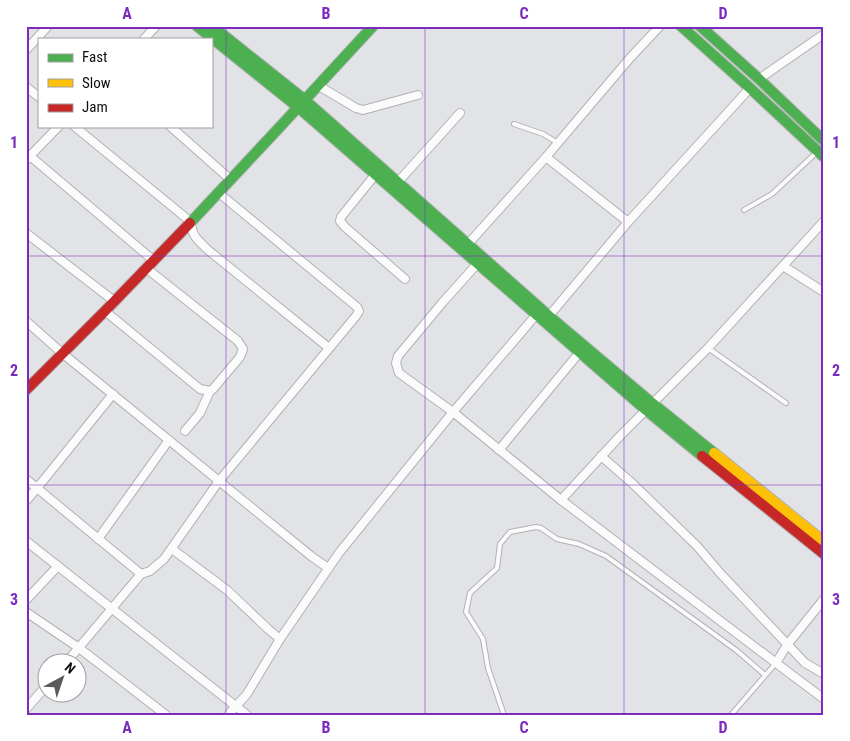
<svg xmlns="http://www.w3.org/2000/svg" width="850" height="741" font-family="'Roboto Condensed',sans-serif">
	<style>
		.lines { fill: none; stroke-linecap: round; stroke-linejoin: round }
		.lane-casing { stroke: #b1b2b4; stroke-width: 6 }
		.street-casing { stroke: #b1b2b4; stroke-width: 10 }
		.fast-casing { stroke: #b1b2b4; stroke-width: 12 }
		.slow-casing { stroke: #b1b2b4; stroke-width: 12 }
		.jam-casing { stroke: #b1b2b4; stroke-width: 12 }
		.lane { stroke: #fbfbfb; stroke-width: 4 }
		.street { stroke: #fbfbfb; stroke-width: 8 }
		.fast { stroke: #4caf50; stroke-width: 10 }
		.slow { stroke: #ffc107; stroke-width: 10 }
		.jam { stroke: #c62828; stroke-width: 10 }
		.grid { fill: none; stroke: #7b2cbf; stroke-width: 1; stroke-opacity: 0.55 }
		.neatline { fill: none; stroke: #7b2cbf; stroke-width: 2 }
		.grid-label { font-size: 16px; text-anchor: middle; font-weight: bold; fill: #7b2cbf }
	</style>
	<rect width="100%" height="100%" fill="#e2e3e6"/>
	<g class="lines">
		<!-- lane casing -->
		<g class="lane-casing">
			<g id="lane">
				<polyline points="514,124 543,134 558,143"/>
				<polyline points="744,210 772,194 816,153"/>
				<polyline points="708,348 786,403"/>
				<polyline points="504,715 488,668 483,639 466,612 470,593 497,568 500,544 510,532 536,527 541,528 557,539 579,544 606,556 736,650 765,675"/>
				<polyline points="731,715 776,663"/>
			</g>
		</g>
		<!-- street casing -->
		<g class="street-casing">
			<g id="street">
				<polyline points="144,39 156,26"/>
				<polyline points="26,50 48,26"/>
				<polyline points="759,79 824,34"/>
				<polyline points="319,86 356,108 363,110 418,95"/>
				<polyline points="26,87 39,97"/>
				<path d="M74 126 191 222C192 237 198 240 208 250L329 348"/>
				<polyline points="170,126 231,180"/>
				<polyline points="30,156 153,260"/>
				<polyline points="546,157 628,222"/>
				<polyline points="26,160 59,126"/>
				<polyline points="375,175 341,217 340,221 345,227 405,279"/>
				<polyline points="398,182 460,113"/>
				<polyline points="26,233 114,301"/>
				<polyline points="468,244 546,157 630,58 660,26"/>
				<polyline points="477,264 443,302 398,356 396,363 399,373 453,412 561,500 776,663 824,699"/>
				<polyline points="783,266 824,292"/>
				<polyline points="146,268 238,341 243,349 240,357 213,389 210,391 200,413 185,431"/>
				<polyline points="105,311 200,389 210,391"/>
				<polyline points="549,316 628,222 750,88"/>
				<polyline points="26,321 62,353 311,556 328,568"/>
				<polyline points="499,450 579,353"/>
				<polyline points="601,456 632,483 697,546 720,573 805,663 824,674"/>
				<polyline points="26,479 141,574"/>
				<polyline points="561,500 620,436 708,348 824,221"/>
				<polyline points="26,501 42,482 113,394"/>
				<polyline points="98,539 169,440"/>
				<polyline points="26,541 247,715"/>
				<polyline points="172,549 227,590 268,629 280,639"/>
				<polyline points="26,600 58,566"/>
				<polyline points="26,612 79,648 166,715"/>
				<polyline points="776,663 787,645 824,599"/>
				<polyline points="65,664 141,574 150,571 164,559 219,481 356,316 359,311 357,307 219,193"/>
				<polyline points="26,709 48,684"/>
				<polyline points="228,715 247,694 280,639 339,553 453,412 536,315"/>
			</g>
		</g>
		<!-- fast casing -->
		<g class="fast-casing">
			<g id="fast">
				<polyline points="197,26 299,108 646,410 702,456"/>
				<polyline points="212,26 306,101 549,316 652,403 714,453"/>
				<polyline points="681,26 750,88 824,157"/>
				<polyline points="700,26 759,79 824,141"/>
				<polyline points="190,223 277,130 373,26"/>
			</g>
		</g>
		<!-- slow casing -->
		<g class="slow-casing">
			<polyline id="slow" points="714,453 824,542"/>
		</g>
		<!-- jam casing -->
		<g class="jam-casing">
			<g id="jam">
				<polyline points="26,390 105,311 190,223"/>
				<polyline points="702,456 824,554"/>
			</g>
		</g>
		<!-- lane -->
		<use href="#lane" class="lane"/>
		<!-- street -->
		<use href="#street" class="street"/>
		<!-- fast -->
		<use href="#fast" class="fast"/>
		<!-- slow -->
		<use href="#slow" class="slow"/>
		<!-- jam -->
		<use href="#jam" class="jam"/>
	</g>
	<!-- grid -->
	<path class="grid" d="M226 26V715M425 26V715M624 26V715M26 256H824M26 485H824"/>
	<!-- border -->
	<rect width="850" height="741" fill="none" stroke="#ffffff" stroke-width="55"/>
	<!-- legend -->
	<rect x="38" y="38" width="175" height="90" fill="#ffffff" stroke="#9f9fa0"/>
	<rect x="48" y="54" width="25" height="8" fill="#4caf50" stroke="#9f9fa0"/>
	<text x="82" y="62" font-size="15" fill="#0f1012">Fast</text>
	<rect x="48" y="79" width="25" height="8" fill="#ffc107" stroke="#9f9fa0"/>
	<text x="82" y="88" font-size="15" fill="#0f1012">Slow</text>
	<rect x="48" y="104" width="25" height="8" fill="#c62828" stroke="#9f9fa0"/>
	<text x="82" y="112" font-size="15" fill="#0f1012">Jam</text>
	<!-- north arrow -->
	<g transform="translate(62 678) rotate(40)"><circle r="24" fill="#ffffff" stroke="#9f9fa0"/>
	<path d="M0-4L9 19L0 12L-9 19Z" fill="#595a5c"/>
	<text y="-8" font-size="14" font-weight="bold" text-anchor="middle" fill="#0f1012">N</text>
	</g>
	<rect x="28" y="28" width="794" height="686" class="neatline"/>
	<g class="grid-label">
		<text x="127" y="19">A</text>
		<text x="326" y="19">B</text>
		<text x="524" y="19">C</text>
		<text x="723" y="19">D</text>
		<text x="14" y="148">1</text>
		<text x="836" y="148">1</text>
		<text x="14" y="376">2</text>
		<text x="836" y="376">2</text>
		<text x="14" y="605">3</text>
		<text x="836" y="605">3</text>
		<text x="127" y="733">A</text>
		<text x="326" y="733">B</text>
		<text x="524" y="733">C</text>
		<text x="723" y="733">D</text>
	</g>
</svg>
